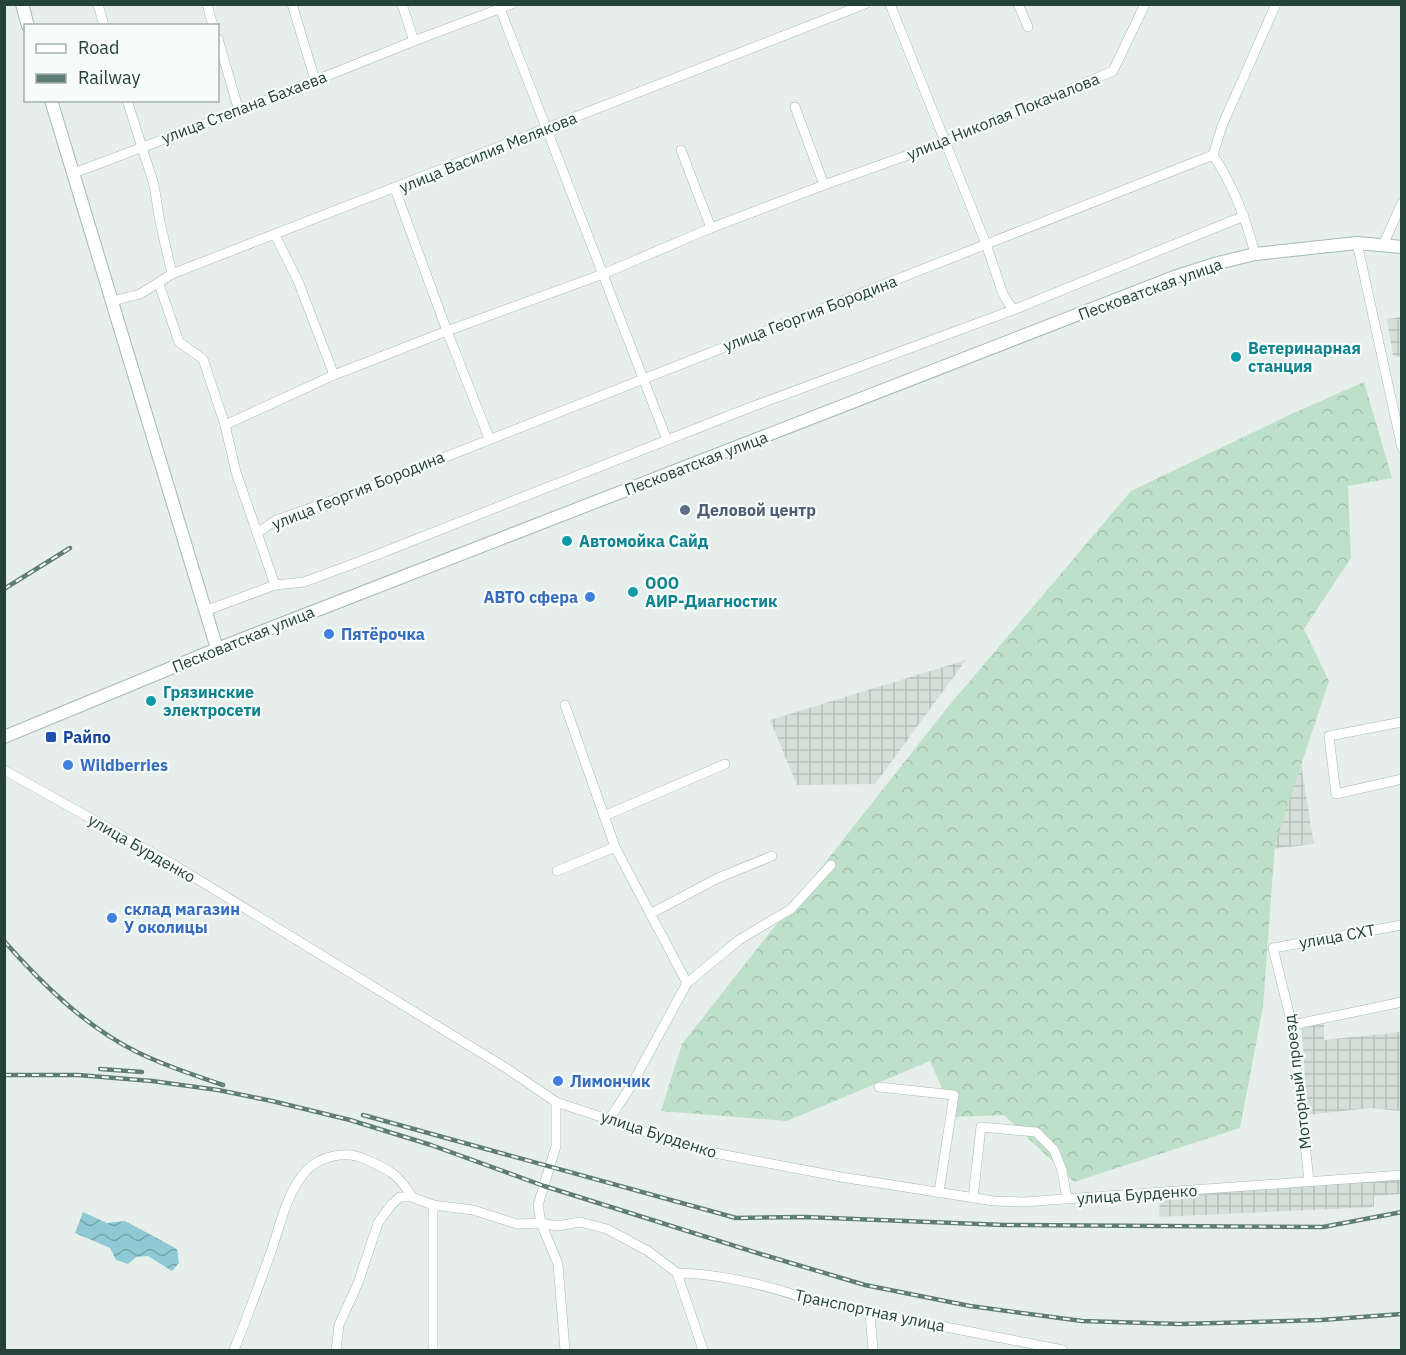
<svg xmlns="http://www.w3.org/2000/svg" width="1406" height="1355" font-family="'IBM Plex Sans',sans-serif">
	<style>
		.industrial { fill: url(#industrial-grid) }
		.forest { fill: url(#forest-crowns) }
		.water { fill: url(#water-waves) }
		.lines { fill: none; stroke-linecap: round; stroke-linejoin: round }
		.street-casing { stroke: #a8b8b2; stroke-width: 10 }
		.secondary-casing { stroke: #a4bbb3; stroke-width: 14 }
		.street { stroke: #fff; stroke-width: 9 }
		.secondary { stroke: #fff; stroke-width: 12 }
		.rail-casing { stroke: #5f7d75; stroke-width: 4.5 }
		.rail { stroke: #f7fbf9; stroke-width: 2; stroke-dasharray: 7; stroke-linecap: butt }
		.culture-dot { fill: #0f9aa8; stroke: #f7fbf9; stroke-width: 2 }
		.service-dot { fill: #5c6f8a; stroke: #f7fbf9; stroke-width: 2 }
		.shop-dot { fill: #3f7fe0; stroke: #f7fbf9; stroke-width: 2 }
		.transit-dot { fill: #1a4fb4; stroke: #f7fbf9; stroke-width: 2 }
		.labels { text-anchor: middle; stroke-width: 4.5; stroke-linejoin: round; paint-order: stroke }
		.street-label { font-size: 16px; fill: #24423a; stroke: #f7fbf9 }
		.culture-label { font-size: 16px; font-weight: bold; fill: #0d838f; stroke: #f7fbf9; text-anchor: start }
		.service-label { font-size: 16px; font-weight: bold; fill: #4e5e75; stroke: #f7fbf9; text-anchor: start }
		.shop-label { font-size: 16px; font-weight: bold; fill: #366cbe; stroke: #f7fbf9; text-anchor: start }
		.transit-label { font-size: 16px; font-weight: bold; fill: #164399; stroke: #f7fbf9; text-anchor: start }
	</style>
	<defs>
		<pattern id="industrial-grid" width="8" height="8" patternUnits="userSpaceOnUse" patternTransform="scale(1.5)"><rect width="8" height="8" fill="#d4dfda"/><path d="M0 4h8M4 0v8" fill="none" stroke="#b6c1bc"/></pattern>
		<pattern id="forest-crowns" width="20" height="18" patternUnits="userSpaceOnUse" patternTransform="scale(1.5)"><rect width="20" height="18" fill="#bfe0c8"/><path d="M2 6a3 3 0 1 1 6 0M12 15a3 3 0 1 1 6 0" fill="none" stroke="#a4c1ad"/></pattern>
		<pattern id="water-waves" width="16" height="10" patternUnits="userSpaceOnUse" patternTransform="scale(1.5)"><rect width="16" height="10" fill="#8ec9d4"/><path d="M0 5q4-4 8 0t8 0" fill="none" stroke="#74a5ad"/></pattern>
	</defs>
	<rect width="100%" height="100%" fill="#e6efeb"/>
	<!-- industrial -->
	<g class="industrial">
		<polygon points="1401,317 1401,357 1393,356 1387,319"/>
		<polygon points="966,660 875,784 797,785 770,720"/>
		<polygon points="1286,671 1314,844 1272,849"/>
		<polygon points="1324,1024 1324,1040 1401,1032 1401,1111 1370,1108 1307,1115 1302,1027"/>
		<polygon points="1401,1178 1401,1194 1374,1196 1374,1207 1159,1217 1160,1195"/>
	</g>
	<!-- forest -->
	<polygon class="forest" points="1364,382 1392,478 1348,486 1351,558 1304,629 1329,681 1275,844 1263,1007 1240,1128 1074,1182 1004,1115 955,1117 930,1061 787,1121 661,1111 682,1044 947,708 1131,491 1287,416"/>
	<!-- water -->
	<polygon class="water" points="83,1212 107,1223 125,1221 177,1249 179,1263 172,1271 148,1256 136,1257 128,1264 116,1260 110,1248 75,1233"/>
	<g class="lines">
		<!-- street casing -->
		<g class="street-casing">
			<g id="street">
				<polyline points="98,4 104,26"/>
				<polyline points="207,4 213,26"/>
				<polyline points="292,4 315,80"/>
				<polyline points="402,4 414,41"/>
				<polyline points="890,4 986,244 1003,294 1013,310"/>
				<polyline points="1018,4 1028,27"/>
				<polyline points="499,6 667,440"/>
				<polyline points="218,39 239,111"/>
				<polyline points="127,100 154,185 160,222 172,274"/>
				<polyline points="795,107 824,185"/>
				<polyline points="681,150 711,228"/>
				<path d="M1213 155C1233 185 1246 219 1255 254"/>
				<polyline points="74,173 239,111 414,41 512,4"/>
				<polyline points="395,189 447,331 489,438"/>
				<polyline points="275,235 298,281 334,375"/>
				<polyline points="1357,243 1402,448"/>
				<polyline points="1383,245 1402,203"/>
				<polyline points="159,284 179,342 203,359 225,425 236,472 275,585"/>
				<polyline points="113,301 140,294 172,274 865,4"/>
				<polyline points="225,425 334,375 447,331 603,274 711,228 824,185 945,142 1113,71 1145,4"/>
				<polyline points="257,533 276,520 354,493 1213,155 1222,126 1276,4"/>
				<polyline points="205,611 275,585 304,582 361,561 751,407 1013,310 1244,216"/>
				<polyline points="565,705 615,847 687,983"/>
				<polyline points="1402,722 1329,736 1336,794 1402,779"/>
				<polyline points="4,770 176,866 506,1068 556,1102 704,1151 841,1177 994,1201 1023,1202 1402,1175"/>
				<polyline points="604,816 725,764"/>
				<polyline points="557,871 615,847"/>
				<polyline points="650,914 718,878 772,856"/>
				<polyline points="1292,1025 1402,1002"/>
				<polyline points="879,1087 954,1095 939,1192"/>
				<polyline points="556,1102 556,1146 538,1205 541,1223 558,1264 565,1350"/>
				<polyline points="610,1118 631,1086 687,983 739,940 791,909 831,865"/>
				<polyline points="1309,1181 1292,1025 1273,948 1402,925"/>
				<polyline points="973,1198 981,1127 1036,1132 1054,1150 1062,1170 1067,1199"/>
				<polyline points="433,1205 433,1350"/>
				<path d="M677 1273C715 1273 773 1286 808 1300L1063 1350"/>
				<polyline points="677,1273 703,1350"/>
				<polyline points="870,1312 873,1350"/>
				<path d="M234 1350C247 1318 259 1285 271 1252 280 1226 286 1194 305 1172 320 1155 347 1150 367 1160 390 1170 399 1175 412 1197"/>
				<polyline points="336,1350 339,1325 358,1283 378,1223 391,1205 400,1197 412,1197 433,1205 473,1210 517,1224 541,1223 557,1226 580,1222 607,1229 648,1251 677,1273"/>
			</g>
		</g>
		<!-- secondary casing -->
		<g class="secondary-casing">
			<g id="secondary">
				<polyline points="22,4 28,26"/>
				<polyline points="51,100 217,649"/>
				<polyline points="4,737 217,649 1174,277 1218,263 1255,254 1357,243 1402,247"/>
			</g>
		</g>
		<!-- street -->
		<use href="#street" class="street"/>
		<!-- secondary -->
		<use href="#secondary" class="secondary"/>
		<!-- rail casing -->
		<g class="rail-casing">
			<g id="rail">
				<polyline points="4,589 70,548"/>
				<path d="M4 941C42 984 86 1027 137 1052 165 1066 194 1075 223 1085"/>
				<polyline points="100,1069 142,1072"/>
				<polyline points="4,1075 78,1075 152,1081 218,1090 272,1101 350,1120 431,1145 544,1186 764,1255 865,1285 970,1306 1082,1321 1180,1324 1321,1320 1402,1314"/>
				<polyline points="363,1115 736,1218 805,1217 1004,1225 1323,1227 1402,1212"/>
			</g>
		</g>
		<!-- rail -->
		<use href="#rail" class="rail"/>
	</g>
	<!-- markers -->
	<g class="culture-dot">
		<circle cx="1236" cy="357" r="6"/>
		<circle cx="567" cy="541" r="6"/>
		<circle cx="633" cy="592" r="6"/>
		<circle cx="151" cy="701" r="6"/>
	</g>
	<circle class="service-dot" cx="685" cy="510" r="6"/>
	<g class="shop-dot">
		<circle cx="590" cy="597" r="6"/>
		<circle cx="329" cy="634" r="6"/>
		<circle cx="68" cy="765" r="6"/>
		<circle cx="112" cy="918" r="6"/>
		<circle cx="558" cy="1081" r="6"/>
	</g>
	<rect class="transit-dot" x="45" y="731" width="12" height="12" rx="3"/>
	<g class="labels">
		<!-- street labels -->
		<g class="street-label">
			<text transform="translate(244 107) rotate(-21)" y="6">улица Степана Бахаева</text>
			<text transform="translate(1003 116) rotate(-22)" y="6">улица Николая Покачалова</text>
			<text transform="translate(488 152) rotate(-22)" y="6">улица Василия Мелякова</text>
			<text transform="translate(1150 289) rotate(-20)" y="6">Песковатская улица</text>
			<text transform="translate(810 313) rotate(-21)" y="6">улица Георгия Бородина</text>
			<text transform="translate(696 463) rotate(-21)" y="6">Песковатская улица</text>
			<text transform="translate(358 490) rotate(-22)" y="6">улица Георгия Бородина</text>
			<text transform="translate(243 639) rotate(-22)" y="6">Песковатская улица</text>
			<text transform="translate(142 848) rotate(30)" y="6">улица Бурденко</text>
			<text transform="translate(1337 936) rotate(-10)" y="6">улица СХТ</text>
			<text transform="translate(1297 1082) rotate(-97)" y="6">Моторный проезд</text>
			<text transform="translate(659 1134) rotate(18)" y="6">улица Бурденко</text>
			<text transform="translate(1137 1194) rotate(-4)" y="6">улица Бурденко</text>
			<text transform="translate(870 1310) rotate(12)" y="6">Транспортная улица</text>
		</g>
		<!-- culture labels -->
		<g class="culture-label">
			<text x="1248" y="354">Ветеринарная<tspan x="1248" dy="18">станция</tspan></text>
			<text x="579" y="547">Автомойка Сайд</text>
			<text x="645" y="589">ООО<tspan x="645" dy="18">АИР-Диагностик</tspan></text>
			<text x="163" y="698">Грязинские<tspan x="163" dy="18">электросети</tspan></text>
		</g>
		<!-- service labels -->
		<g class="service-label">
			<text x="697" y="516">Деловой центр</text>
		</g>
		<!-- shop labels -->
		<g class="shop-label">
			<text x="578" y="603" text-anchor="end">АВТО сфера</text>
			<text x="341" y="640">Пятёрочка</text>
			<text x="80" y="771">Wildberries</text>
			<text x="124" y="915">склад магазин<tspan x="124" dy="18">У околицы</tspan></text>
			<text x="570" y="1087">Лимончик</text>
		</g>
		<!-- transit labels -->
		<g class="transit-label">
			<text x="63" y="743">Райпо</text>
		</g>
	</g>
	<!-- border -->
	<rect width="1406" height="1355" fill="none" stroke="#24423a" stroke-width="12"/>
	<!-- legend -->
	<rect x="24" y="24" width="195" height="78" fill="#f7fbf9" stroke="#a3b1ad" stroke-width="1.5"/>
	<rect x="36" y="44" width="30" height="9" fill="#ffffff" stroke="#a3b1ad" stroke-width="1.5"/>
	<text x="78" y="54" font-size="18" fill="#24423a">Road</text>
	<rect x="36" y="74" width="30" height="9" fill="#5f7d75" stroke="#a3b1ad" stroke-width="1.5"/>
	<text x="78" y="84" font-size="18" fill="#24423a">Railway</text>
</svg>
